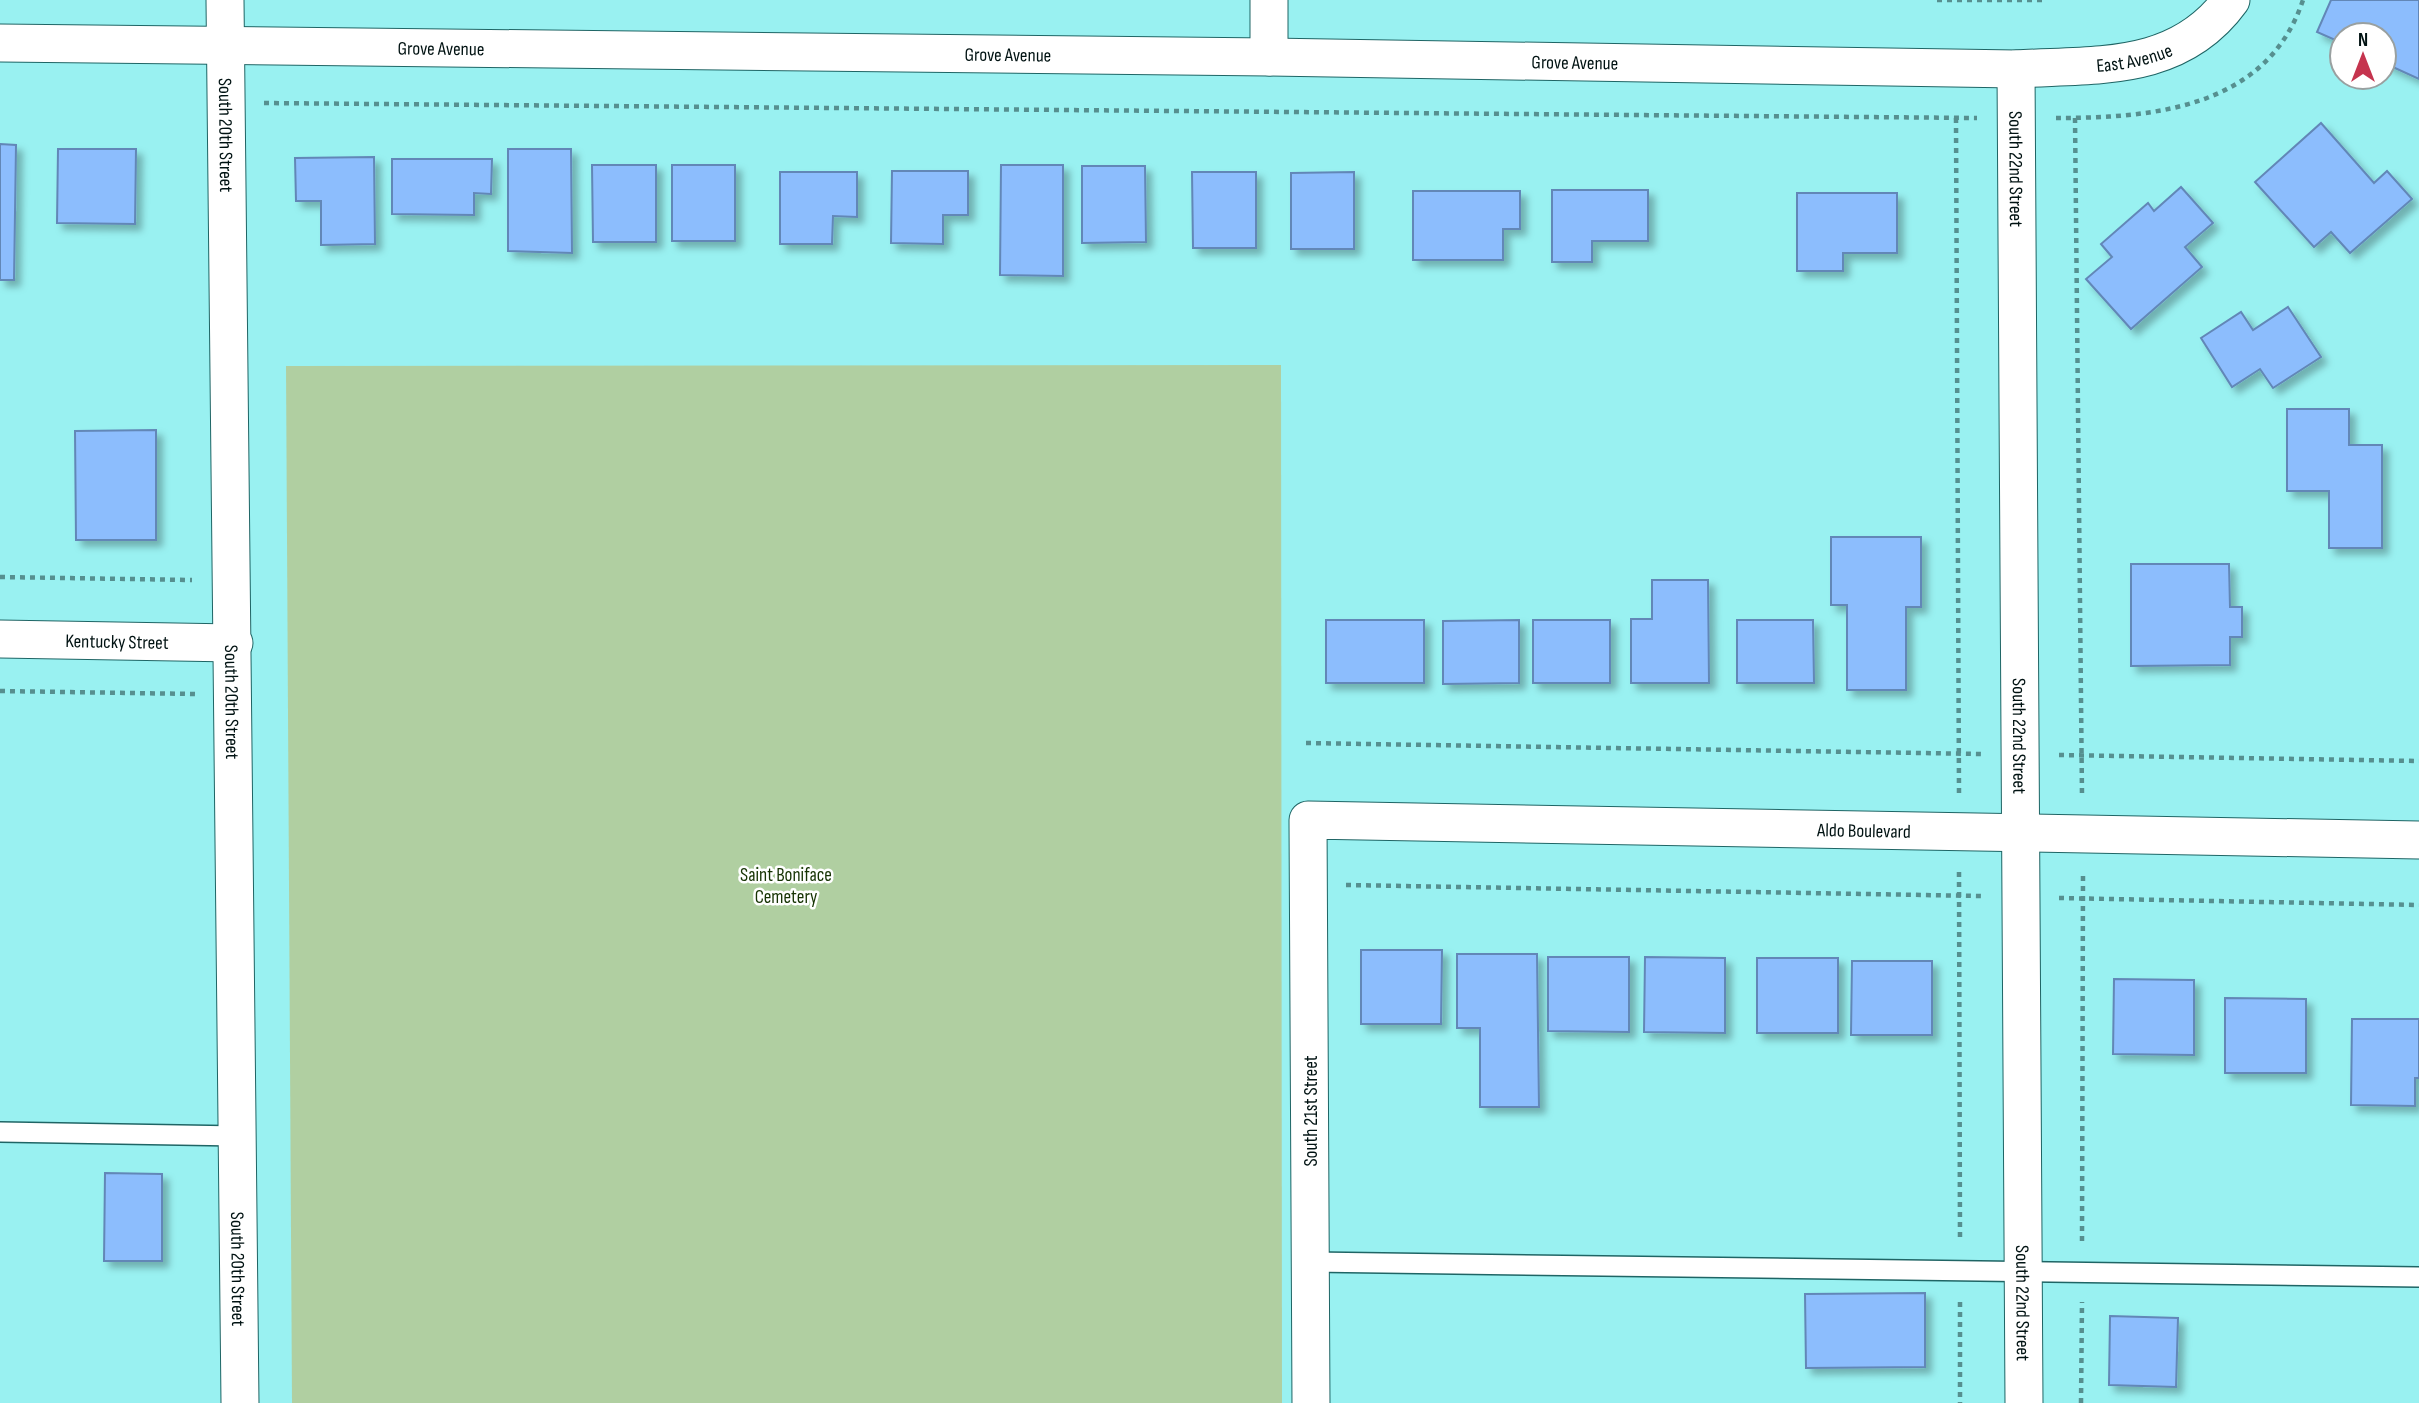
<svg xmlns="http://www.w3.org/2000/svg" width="2419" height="1403" font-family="'Sofia Sans Condensed',sans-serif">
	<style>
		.green { fill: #b0cfa1 }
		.building { fill: #8cbdfd; stroke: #6287b7; stroke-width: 2; filter: url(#shadow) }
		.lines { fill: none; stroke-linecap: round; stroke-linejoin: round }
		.service-casing { stroke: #1f6565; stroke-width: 22 }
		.minor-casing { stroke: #1f6565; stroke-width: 39 }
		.path { stroke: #568f8f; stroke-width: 4.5; stroke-dasharray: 5 5; stroke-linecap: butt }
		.service { stroke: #fff; stroke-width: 19 }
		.minor { stroke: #fff; stroke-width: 37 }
		.labels { text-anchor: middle; stroke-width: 5; stroke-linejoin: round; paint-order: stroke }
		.street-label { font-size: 19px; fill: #001212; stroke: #fff }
		.park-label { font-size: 19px; fill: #163303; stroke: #fff }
	</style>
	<defs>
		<filter id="shadow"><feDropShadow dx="6" dy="6" stdDeviation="3.5" flood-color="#0004"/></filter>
	</defs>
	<rect width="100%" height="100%" fill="#99f1f1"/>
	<!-- green -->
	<polygon class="green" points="1281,365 1282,1403 292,1403 286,366"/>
	<!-- building -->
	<g class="building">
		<polygon points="2331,0 2419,0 2419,79 2384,63 2384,35 2342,35 2342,43 2317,32"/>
		<polygon points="2321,123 2374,183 2387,171 2412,199 2350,253 2331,232 2314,247 2255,182"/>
		<polygon points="0,144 16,145 14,280 0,280"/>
		<polygon points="58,149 136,149 135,224 57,223"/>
		<polygon points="508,149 571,149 572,253 508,251"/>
		<polygon points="374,157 375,244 321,245 321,201 296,201 295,158"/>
		<polygon points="392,159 492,159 491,194 474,193 474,215 392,214"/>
		<polygon points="592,165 656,165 656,242 593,242"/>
		<rect x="672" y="165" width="63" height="76"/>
		<polygon points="1001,165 1063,165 1063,276 1000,275"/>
		<polygon points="1082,166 1145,166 1146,242 1082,243"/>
		<polygon points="892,171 968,171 968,215 943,215 943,244 891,243"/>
		<polygon points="780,172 857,172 857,217 833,216 832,244 780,244"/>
		<polygon points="1192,172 1256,172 1256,248 1193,248"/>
		<polygon points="1354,172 1354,249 1291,249 1291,173"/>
		<polygon points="2181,187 2213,223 2185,247 2202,267 2131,329 2086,279 2112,257 2101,244 2148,203 2154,211"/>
		<polygon points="1552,190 1648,190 1648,241 1592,241 1592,262 1552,262"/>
		<polygon points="1413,191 1520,191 1520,229 1503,229 1503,260 1413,260"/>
		<polygon points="1797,193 1897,193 1897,253 1843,253 1843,271 1797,271"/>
		<polygon points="2288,307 2321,357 2273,388 2260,369 2232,387 2201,338 2241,312 2253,330"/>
		<polygon points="2287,409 2349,409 2349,445 2382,445 2382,548 2329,548 2329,491 2287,491"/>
		<polygon points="156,430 156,540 76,540 75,431"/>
		<polygon points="1831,537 1921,537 1921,607 1906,607 1906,690 1847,690 1847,605 1831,605"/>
		<polygon points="2131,564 2229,564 2230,607 2242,607 2242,637 2230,637 2230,665 2131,666"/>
		<polygon points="1652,580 1708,580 1709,683 1631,683 1631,619 1652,619"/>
		<rect x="1326" y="620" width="98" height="63"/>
		<polygon points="1519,620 1519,683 1443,684 1443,621"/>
		<rect x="1533" y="620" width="77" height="63"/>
		<polygon points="1737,620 1813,620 1814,683 1737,683"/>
		<polygon points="1361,950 1442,950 1441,1024 1361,1024"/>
		<polygon points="1457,954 1537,954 1539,1107 1480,1107 1480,1028 1457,1028"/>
		<polygon points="1548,957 1629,957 1629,1032 1548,1031"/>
		<polygon points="1645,957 1725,958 1725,1033 1644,1032"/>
		<rect x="1757" y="958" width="81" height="75"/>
		<polygon points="1852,961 1932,961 1932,1035 1851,1035"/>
		<polygon points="2114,979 2194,980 2194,1055 2113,1054"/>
		<polygon points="2225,998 2306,999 2306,1073 2225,1073"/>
		<polygon points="2352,1019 2419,1019 2419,1078 2415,1078 2415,1106 2351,1105"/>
		<polygon points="105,1173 162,1174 162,1261 104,1261"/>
		<polygon points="1925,1293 1925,1367 1806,1368 1805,1294"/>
		<polygon points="2110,1316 2178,1318 2176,1387 2109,1385"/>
	</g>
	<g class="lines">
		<!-- service casing -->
		<g class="service-casing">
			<g id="service">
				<polyline points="0,1132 239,1136"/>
				<polyline points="1311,1262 2419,1277"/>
			</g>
		</g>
		<!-- minor casing -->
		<g class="minor-casing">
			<g id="minor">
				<path id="s1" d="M225 0 240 1403"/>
				<polyline points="1269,0 1269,57"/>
				<path id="s2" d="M0 43 1269 57 2016 69C2097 64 2178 73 2231 0"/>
				<path id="s3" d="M2016 69 2024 1403"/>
				<path id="s4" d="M0 639 234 643"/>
				<path id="s5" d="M1311 1403 1308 820 2419 840"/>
			</g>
		</g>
		<!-- path -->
		<g class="path">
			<polyline points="1937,0 2044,0"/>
			<polyline points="264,103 1977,118"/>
			<polyline points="1956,118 1959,793"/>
			<path d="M2056 118C2154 118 2267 108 2303 0"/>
			<polyline points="2075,118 2082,796"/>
			<polyline points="0,577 192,580"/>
			<polyline points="0,691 195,694"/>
			<polyline points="1306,743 1981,754"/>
			<polyline points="2059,755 2419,761"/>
			<polyline points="1959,872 1960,1241"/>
			<polyline points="1346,885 1981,896"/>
			<polyline points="2059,898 2419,905"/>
			<polyline points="2082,1241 2083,872"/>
			<polyline points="1960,1302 1960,1403"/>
			<polyline points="2081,1403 2082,1302"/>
		</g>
		<!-- service -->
		<use href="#service" class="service"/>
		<!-- minor -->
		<use href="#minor" class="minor"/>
	</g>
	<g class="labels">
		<!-- street labels -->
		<g class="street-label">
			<text dy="7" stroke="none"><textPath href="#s2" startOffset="441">Grove Avenue</textPath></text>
			<text dy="7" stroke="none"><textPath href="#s2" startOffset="1008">Grove Avenue</textPath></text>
			<text dy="7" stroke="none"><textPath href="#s2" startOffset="2135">East Avenue</textPath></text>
			<text dy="7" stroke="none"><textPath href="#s2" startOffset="1575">Grove Avenue</textPath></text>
			<text dy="7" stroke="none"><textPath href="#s1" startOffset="135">South 20th Street</textPath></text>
			<text dy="7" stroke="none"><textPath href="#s3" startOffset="100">South 22nd Street</textPath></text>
			<text dy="7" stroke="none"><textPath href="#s4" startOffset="117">Kentucky Street</textPath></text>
			<text dy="7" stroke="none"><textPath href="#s1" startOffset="702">South 20th Street</textPath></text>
			<text dy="7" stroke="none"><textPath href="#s3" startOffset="667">South 22nd Street</textPath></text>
			<text dy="7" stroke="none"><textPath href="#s5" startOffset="1139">Aldo Boulevard</textPath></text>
			<text transform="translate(1310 1111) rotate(-90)" y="7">South 21st Street</text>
			<text dy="7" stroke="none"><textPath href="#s1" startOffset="1269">South 20th Street</textPath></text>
			<text dy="7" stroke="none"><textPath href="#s3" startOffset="1234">South 22nd Street</textPath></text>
		</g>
		<!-- park labels -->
		<g class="park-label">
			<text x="786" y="881">Saint Boniface<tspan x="786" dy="22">Cemetery</tspan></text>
		</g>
	</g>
	<!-- north arrow -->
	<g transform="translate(2363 56)"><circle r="33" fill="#ffffff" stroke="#99a0a0" stroke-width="2"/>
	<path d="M0-5L12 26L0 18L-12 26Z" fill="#c5344e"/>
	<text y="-10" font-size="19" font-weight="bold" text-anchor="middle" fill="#001212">N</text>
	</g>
</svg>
